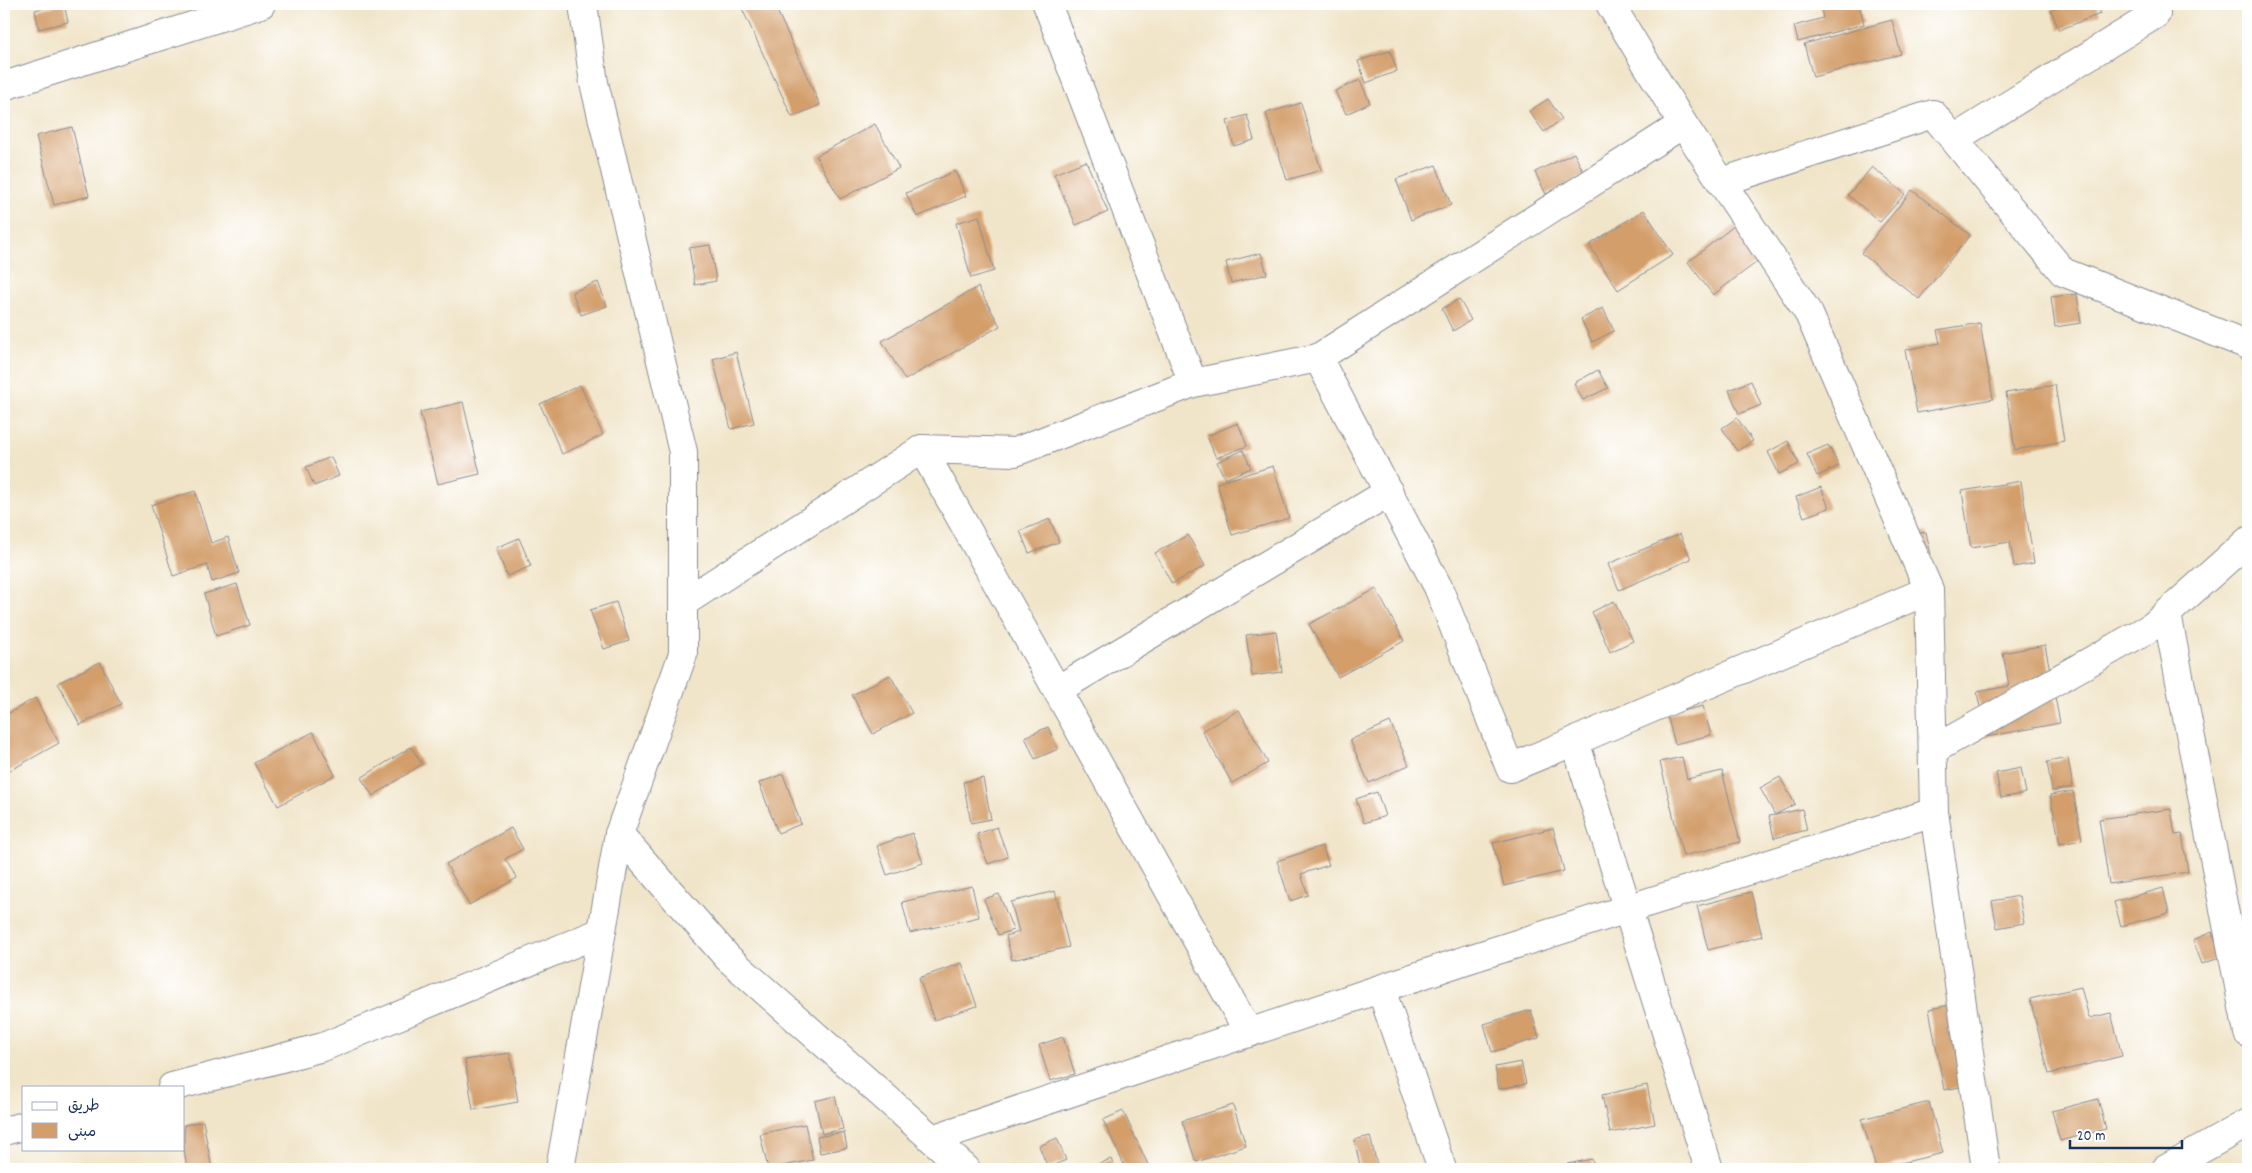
<svg xmlns="http://www.w3.org/2000/svg" width="2252" height="1173" font-family="Dekko,'Playpen Sans Arabic',sans-serif">
	<style>
		.building { fill: #d39e6b }
		.lines { fill: none; stroke-linecap: round; stroke-linejoin: round }
		.minor-casing { stroke: #868a94; stroke-width: 30 }
		.minor { stroke: #fff; stroke-width: 28 }
	</style>
	<rect width="100%" height="100%" fill="#fff"/>
	<filter id="ink" filterUnits="userSpaceOnUse"><feTurbulence type="fractalNoise" baseFrequency=".02" numOctaves="2"/><feDisplacementMap in="SourceGraphic" scale="10" xChannelSelector="R" yChannelSelector="G"/><feConvolveMatrix kernelMatrix="1 2 1 2 8 2 1 2 1" color-interpolation-filters="sRGB"/></filter>
	<filter id="wash" filterUnits="userSpaceOnUse"><feTurbulence type="fractalNoise" baseFrequency=".0096" numOctaves="4" result="noise"/><feDisplacementMap in="SourceGraphic" scale="20" xChannelSelector="R" yChannelSelector="G"/><feGaussianBlur stdDeviation="1.12" result="paint"/><feColorMatrix in="noise" values="0 0 0 0 0 0 0 0 0 0 0 0 0 0 0 0 0 1.4 0 .05"/><feComposite in="paint" operator="in"/></filter>
	<g filter="url(#wash)">
		<rect width="100%" height="100%" fill="#f1e5c9"/>
		<g id="blocks">
			<!-- building -->
			<g class="building">
				<polygon points="64,4 68,22 39,29 35,10"/>
				<polygon points="740,4 774,4 820,105 792,117"/>
				<polygon points="1820,4 1859,4 1864,24 1798,42 1794,26 1823,18"/>
				<polygon points="2068,4 2096,4 2100,14 2059,30 2051,10"/>
				<polygon points="1892,20 1901,54 1813,77 1804,44"/>
				<polygon points="1390,51 1397,71 1366,83 1358,61"/>
				<polygon points="1360,80 1370,103 1346,114 1335,91"/>
				<polygon points="1548,99 1562,119 1544,132 1529,111"/>
				<polygon points="1301,103 1321,170 1287,180 1266,113"/>
				<polygon points="1247,115 1254,140 1234,146 1227,121"/>
				<polygon points="875,124 899,168 840,199 816,156"/>
				<polygon points="72,127 89,196 54,205 36,136"/>
				<polygon points="1574,153 1585,175 1546,194 1535,172"/>
				<polygon points="1086,161 1108,212 1076,225 1054,174"/>
				<polygon points="1436,165 1451,205 1411,220 1396,179"/>
				<polygon points="1872,167 1905,194 1880,222 1848,195"/>
				<polygon points="955,171 966,196 917,217 906,193"/>
				<polygon points="1912,190 1970,235 1919,299 1861,253"/>
				<polygon points="1644,210 1673,255 1618,290 1589,245"/>
				<polygon points="979,216 994,271 971,278 956,223"/>
				<polygon points="1735,225 1761,259 1713,295 1688,262"/>
				<polygon points="710,245 716,281 695,285 689,248"/>
				<polygon points="1261,253 1267,274 1231,283 1226,262"/>
				<polygon points="598,282 607,306 581,315 572,292"/>
				<polygon points="978,287 1000,326 905,380 882,341"/>
				<polygon points="2077,294 2081,323 2055,327 2051,297"/>
				<polygon points="1459,299 1471,320 1453,331 1442,309"/>
				<polygon points="1603,308 1614,331 1592,342 1581,319"/>
				<polygon points="1980,323 1993,399 1917,413 1905,350 1940,343 1937,330"/>
				<polygon points="736,352 754,423 731,429 713,359"/>
				<polygon points="1598,370 1608,388 1583,400 1574,383"/>
				<polygon points="1751,381 1761,405 1739,414 1729,390"/>
				<polygon points="580,385 603,435 562,454 540,404"/>
				<polygon points="2055,385 2064,441 2015,450 2006,393"/>
				<polygon points="463,402 480,474 438,484 420,412"/>
				<polygon points="1737,418 1753,441 1737,451 1722,428"/>
				<polygon points="1238,423 1247,446 1216,458 1207,436"/>
				<polygon points="1788,441 1799,464 1779,474 1768,452"/>
				<polygon points="1828,445 1839,466 1817,476 1807,454"/>
				<polygon points="1243,450 1251,468 1225,479 1217,462"/>
				<polygon points="331,457 339,476 314,486 306,467"/>
				<polygon points="1273,466 1289,518 1232,535 1217,483"/>
				<polygon points="2021,481 2034,563 2014,567 2010,542 1971,548 1962,491"/>
				<polygon points="1821,487 1829,508 1804,517 1796,497"/>
				<polygon points="195,491 211,543 228,537 239,573 212,582 207,565 173,576 151,505"/>
				<polygon points="1050,519 1059,542 1029,553 1020,531"/>
				<polygon points="1926,532 1931,555 1910,559 1906,535"/>
				<polygon points="1680,534 1691,559 1619,590 1608,564"/>
				<polygon points="1188,535 1205,566 1172,584 1155,553"/>
				<polygon points="519,538 531,566 507,576 496,548"/>
				<polygon points="237,584 250,625 216,636 204,594"/>
				<polygon points="1376,589 1404,641 1338,677 1309,624"/>
				<polygon points="1614,601 1633,641 1610,652 1592,612"/>
				<polygon points="616,602 629,641 604,649 590,610"/>
				<polygon points="1276,631 1282,672 1252,676 1246,635"/>
				<polygon points="2045,645 2060,723 1986,737 1977,692 2009,686 2003,653"/>
				<polygon points="100,662 121,704 80,725 58,683"/>
				<polygon points="890,675 912,713 873,734 852,695"/>
				<polygon points="35,698 59,743 4,774 4,716"/>
				<polygon points="1703,706 1711,735 1675,744 1667,715"/>
				<polygon points="1239,710 1268,763 1232,783 1202,731"/>
				<polygon points="1390,722 1409,765 1369,783 1350,740"/>
				<polygon points="1048,727 1058,749 1035,759 1025,737"/>
				<polygon points="313,732 335,775 278,806 254,763"/>
				<polygon points="411,747 422,764 373,796 361,778"/>
				<polygon points="1682,757 1687,779 1722,771 1740,842 1683,856 1660,762"/>
				<polygon points="2068,758 2073,787 2052,791 2047,762"/>
				<polygon points="2021,768 2026,793 2001,798 1996,773"/>
				<polygon points="783,774 801,824 778,833 759,783"/>
				<polygon points="1780,777 1795,804 1775,815 1802,809 1807,830 1774,838 1769,816 1775,815 1760,788"/>
				<polygon points="983,778 991,819 971,823 963,782"/>
				<polygon points="2073,791 2082,840 2060,844 2050,795"/>
				<polygon points="1377,792 1385,816 1364,823 1356,799"/>
				<polygon points="2171,809 2175,835 2182,834 2188,872 2109,884 2099,819"/>
				<polygon points="997,827 1008,857 988,864 977,834"/>
				<polygon points="511,828 523,849 505,859 517,878 469,905 446,864"/>
				<polygon points="1553,828 1564,871 1504,886 1493,843"/>
				<polygon points="912,833 923,863 887,875 877,846"/>
				<polygon points="1322,846 1329,865 1301,874 1308,895 1290,901 1277,861"/>
				<polygon points="972,886 979,917 910,933 902,902"/>
				<polygon points="2163,888 2169,913 2121,926 2114,902"/>
				<polygon points="1055,891 1069,947 1012,960 1006,936 1019,932 1011,902"/>
				<polygon points="1751,892 1762,936 1708,950 1697,906"/>
				<polygon points="999,894 1013,930 998,935 984,899"/>
				<polygon points="2019,896 2024,923 1997,928 1992,901"/>
				<polygon points="2212,932 2222,957 2202,964 2193,940"/>
				<polygon points="962,963 977,1006 934,1020 919,978"/>
				<polygon points="2081,987 2089,1018 2111,1013 2122,1056 2049,1074 2030,999"/>
				<polygon points="1955,1004 1971,1085 1944,1090 1929,1009"/>
				<polygon points="1531,1010 1539,1038 1492,1052 1484,1024"/>
				<polygon points="1063,1037 1075,1074 1050,1081 1039,1045"/>
				<polygon points="510,1053 518,1102 473,1110 465,1060"/>
				<polygon points="1521,1062 1526,1084 1499,1089 1495,1067"/>
				<polygon points="1647,1085 1655,1124 1610,1133 1602,1095"/>
				<polygon points="835,1096 843,1129 822,1134 815,1101"/>
				<polygon points="2098,1099 2106,1129 2060,1141 2052,1111"/>
				<polygon points="1929,1102 1943,1153 1876,1169 1862,1119"/>
				<polygon points="1233,1105 1246,1146 1196,1162 1182,1121"/>
				<polygon points="1123,1111 1150,1169 1126,1169 1103,1120"/>
				<polygon points="203,1121 212,1169 187,1169 184,1149 184,1125"/>
				<polygon points="805,1124 813,1160 768,1169 760,1134"/>
				<polygon points="844,1132 847,1148 820,1153 817,1137"/>
				<polygon points="1370,1136 1378,1169 1361,1169 1354,1140"/>
				<polygon points="1057,1138 1066,1160 1048,1168 1039,1146"/>
				<polygon points="1111,1159 1115,1169 1089,1169 1088,1168"/>
				<polygon points="1592,1159 1594,1169 1568,1169 1567,1164"/>
			</g>
		</g>
	</g>
	<g filter="url(#ink)">
		<use href="#blocks" fill-opacity="0" stroke="#868a94" stroke-width="1"/>
		<g class="lines">
			<!-- minor casing -->
			<g class="minor-casing">
				<g id="minor">
					<polyline points="583,4 594,83 683,452 683,654 619,834 728,958 966,1169"/>
					<polyline points="1047,4 1193,383"/>
					<polyline points="1610,4 1683,124 1809,314 1929,590 1934,812 1986,1169"/>
					<polyline points="4,86 261,4"/>
					<polyline points="1954,139 2156,14 2151,4"/>
					<polyline points="1721,182 1933,114 2063,272 2248,345"/>
					<polyline points="1318,358 1438,587 1510,768 1575,741"/>
					<polyline points="922,449 1249,1033"/>
					<polyline points="683,603 922,449 1015,452 1193,383 1318,358 1683,124"/>
					<polyline points="2167,614 2248,1033"/>
					<polyline points="1057,690 1389,492"/>
					<polyline points="1933,750 2153,626 2248,541"/>
					<polyline points="1381,989 1442,1169"/>
					<polyline points="172,1087 323,1047 601,932"/>
					<polyline points="4,1131 24,1126"/>
					<polyline points="932,1139 1466,960 1934,812"/>
					<polyline points="560,1169 619,834"/>
					<polyline points="1709,1169 1575,741 1929,590"/>
					<polyline points="2166,1169 2248,1123"/>
				</g>
			</g>
			<!-- minor -->
			<use href="#minor" class="minor"/>
		</g>
	</g>
	<!-- margin -->
	<rect width="2252" height="1173" fill="none" stroke="#fff" stroke-width="20"/>
	<!-- legend -->
	<rect x="22" y="1086" width="162" height="65" fill="#ffffff" stroke="#a4acbf"/>
	<rect x="32" y="1102" width="25" height="8" fill="#ffffff" stroke="#a4acbf"/>
	<text x="68" y="1110" font-size="15" fill="#1b2f5e">طريق</text>
	<rect x="32" y="1123" width="25" height="15" fill="#d39e6b" stroke="#a4acbf"/>
	<text x="68" y="1136" font-size="15" fill="#1b2f5e">مبنى</text>
	<!-- scale -->
	<path d="M2070 1140v8h112v-8" fill="none" stroke="#1b2f5e" stroke-width="2.5"/>
	<text x="2077" y="1140" font-size="15" fill="#1b2f5e" stroke="#ffffff" stroke-width="4" paint-order="stroke">20 m</text>
</svg>
